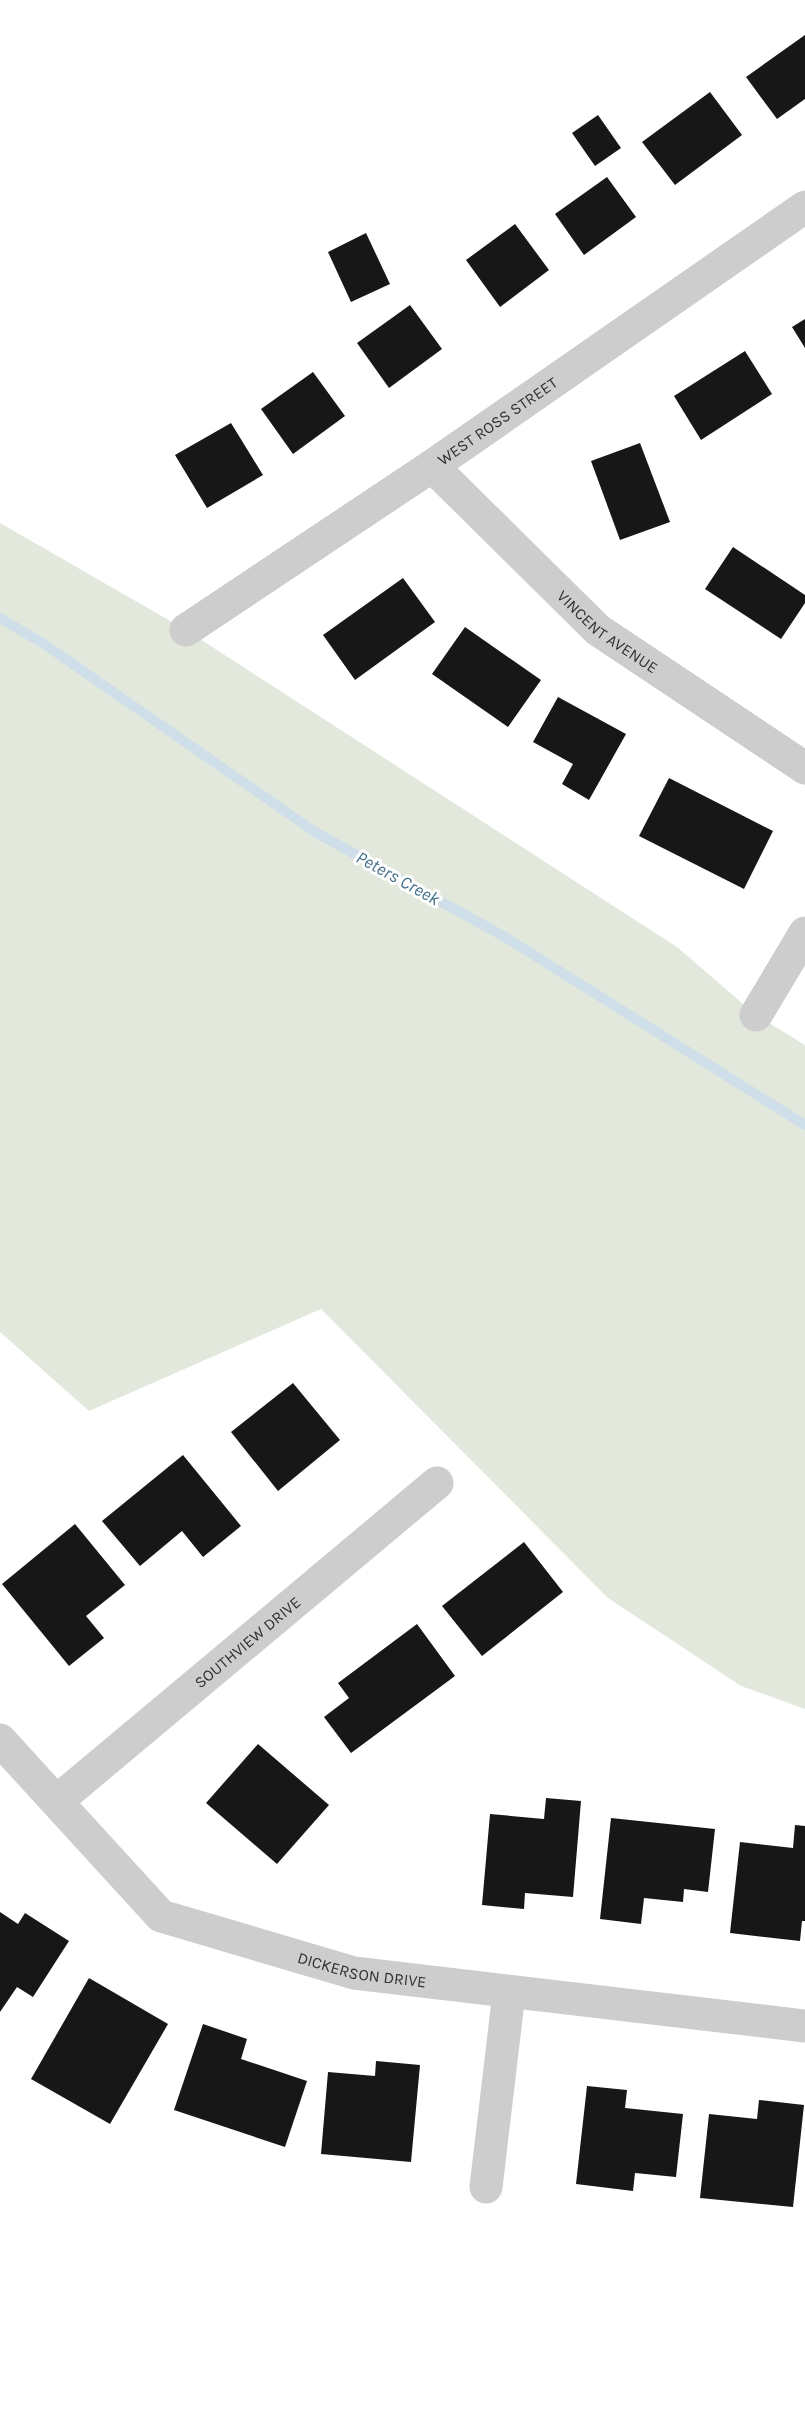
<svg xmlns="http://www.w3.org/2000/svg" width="805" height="2419" font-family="Karla,sans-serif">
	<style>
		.green { fill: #e3e8dc }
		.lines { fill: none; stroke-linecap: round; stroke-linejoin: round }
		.stream { stroke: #cedfe9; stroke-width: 10 }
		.building { fill: #171717 }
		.minor { stroke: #cdcdcd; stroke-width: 33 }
		.labels { text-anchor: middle; stroke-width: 6; stroke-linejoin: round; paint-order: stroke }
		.street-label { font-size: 16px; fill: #303030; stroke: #fff }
		.water-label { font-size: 18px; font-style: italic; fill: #46708a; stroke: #fff }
	</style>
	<rect width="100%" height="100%" fill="#fff"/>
	<!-- green -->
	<polygon class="green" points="0,523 186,630 677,947 756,1015 805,1045 805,1709 741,1686 608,1598 321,1309 89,1411 0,1332"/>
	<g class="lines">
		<!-- stream -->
		<polyline class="stream" points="0,618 44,644 315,832 505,937 805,1125"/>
	</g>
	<!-- building -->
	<g class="building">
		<polygon points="805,35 805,99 777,119 746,77"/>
		<polygon points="710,92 742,135 675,185 642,142"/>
		<polygon points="598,115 621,148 595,166 572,133"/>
		<polygon points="607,177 636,217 584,255 555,214"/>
		<polygon points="515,224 549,270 500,307 466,260"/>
		<polygon points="366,233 390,284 351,302 328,252"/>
		<polygon points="410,305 442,349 389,388 357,343"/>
		<polygon points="805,319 805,348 792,327"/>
		<polygon points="745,351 772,394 701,440 674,396"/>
		<polygon points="313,372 345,416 293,454 261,409"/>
		<polygon points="231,423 263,475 207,508 175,455"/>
		<polygon points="640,443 670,522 620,540 591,461"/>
		<polygon points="733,547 805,595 805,603 781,639 705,589"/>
		<polygon points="403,578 435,622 355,680 323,635"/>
		<polygon points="465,627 541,680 508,727 432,674"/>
		<polygon points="558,697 626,734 589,800 562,784 573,764 533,742"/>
		<polygon points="669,778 773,831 744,889 639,836"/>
		<polygon points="293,1383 340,1440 278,1491 231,1432"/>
		<polygon points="183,1455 241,1526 203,1557 182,1531 140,1566 102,1521"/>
		<polygon points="75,1524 125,1585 86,1616 104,1638 69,1666 2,1584"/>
		<polygon points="524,1542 563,1592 482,1656 442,1606"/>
		<polygon points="417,1624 455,1676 351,1753 324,1717 349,1698 338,1683"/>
		<polygon points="258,1744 329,1805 277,1864 206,1803"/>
		<polygon points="546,1798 581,1801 573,1897 525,1893 524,1909 482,1905 490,1814 544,1819"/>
		<polygon points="611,1818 715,1829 708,1892 684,1889 683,1902 644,1898 641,1924 600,1919"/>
		<polygon points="795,1825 805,1826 805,1921 802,1921 800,1941 730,1933 740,1842 793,1848"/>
		<polygon points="0,1912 18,1924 25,1913 69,1941 33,1997 17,1987 0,2012"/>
		<polygon points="89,1978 168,2024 110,2124 31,2079"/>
		<polygon points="203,2024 247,2039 241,2059 307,2081 285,2147 174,2110"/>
		<polygon points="376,2061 420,2065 411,2162 321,2154 328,2072 375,2076"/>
		<polygon points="587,2086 627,2090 625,2108 683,2114 676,2177 635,2173 633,2191 576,2184"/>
		<polygon points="759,2100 804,2105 793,2207 700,2198 709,2114 757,2119"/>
	</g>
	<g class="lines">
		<!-- minor -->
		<g class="minor">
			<path id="s1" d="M432 466 598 630 805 768"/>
			<path id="s2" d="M186 630 432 466 805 207"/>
			<polyline points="756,1015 805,933"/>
			<path id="s3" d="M0 1740 161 1916 354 1973 805 2026"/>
			<path id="s4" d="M57 1801 437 1483"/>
			<polyline points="486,2187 509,1993"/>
		</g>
	</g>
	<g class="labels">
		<!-- street labels -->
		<g class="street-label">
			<text dy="6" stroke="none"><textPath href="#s2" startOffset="375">WEST ROSS STREET</textPath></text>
			<text dy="6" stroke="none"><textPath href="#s1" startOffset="242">VINCENT AVENUE</textPath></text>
			<text dy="6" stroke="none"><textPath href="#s4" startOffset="248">SOUTHVIEW DRIVE</textPath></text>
			<text dy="6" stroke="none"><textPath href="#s3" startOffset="447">DICKERSON DRIVE</textPath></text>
		</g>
		<!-- water labels -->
		<g class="water-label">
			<text transform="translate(398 878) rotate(29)" y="6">Peters Creek</text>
		</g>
	</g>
</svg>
